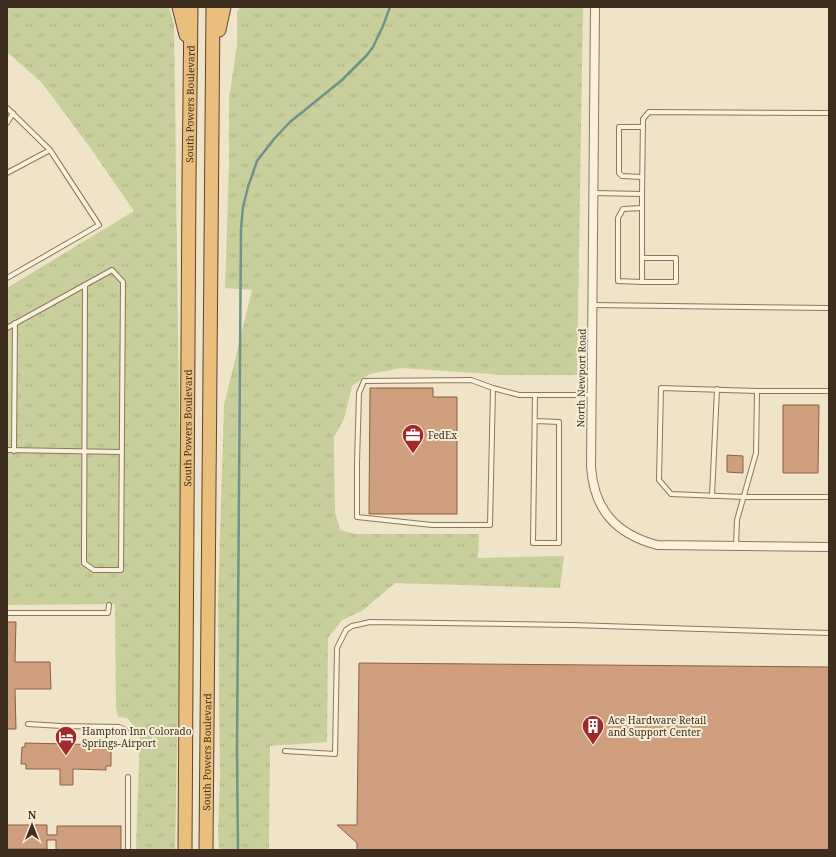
<svg xmlns="http://www.w3.org/2000/svg" width="836" height="857" font-family="'Noto Serif',serif">
	<style>
		.grass { fill: url(#grass-tufts) }
		.lines { fill: none; stroke-linecap: round; stroke-linejoin: round }
		.stream { stroke: #6f938a; stroke-width: 2.5 }
		.building { fill: #cf9f7d; stroke: #8d5f41 }
		.service-casing { stroke: #8d765c; stroke-width: 6 }
		.minor-casing { stroke: #8d765c; stroke-width: 10 }
		.trunk-casing { stroke: #5b4430; stroke-width: 15 }
		.service { stroke: #faf1dc; stroke-width: 4 }
		.minor { stroke: #faf1dc; stroke-width: 8 }
		.trunk { stroke: #eabe7c; stroke-width: 13 }
		.labels { text-anchor: middle; stroke-width: 4; stroke-linejoin: round; paint-order: stroke }
		.street-label { font-size: 10px; fill: #3d2e20; stroke: #f7eed8 }
		.poi-label { font-size: 10px; fill: #3d2e20; stroke: #f7eed8; text-anchor: start }
	</style>
	<defs>
		<pattern id="grass-tufts" width="24" height="20" patternUnits="userSpaceOnUse"><rect width="24" height="20" fill="#c9cf9b"/><path d="M3 7l-1-3M5 7V3M7 7l1-3M15 17l-1-3M17 17v-4M19 17l1-3" fill="none" stroke="#aeb285"/></pattern>
	</defs>
	<rect width="100%" height="100%" fill="#f0e4c8"/>
	<!-- grass -->
	<g class="grass">
		<polygon points="7,7 169,7 174,25 181,554 175,850 136,850 140,733 127,718 118,717 116,708 115,604 7,605 7,288 134,211 89,146 42,83 7,52"/>
		<polygon points="240,7 583,7 577,375 503,375 401,368 370,374 352,386 344,419 334,437 335,512 340,530 355,534 479,534 478,558 564,556 560,588 395,583 362,611 342,620 328,638 327,742 270,746 269,850 219,850 218,831 220,777 218,604 224,405 252,290 225,288 229,165 229,99 237,45 237,12"/>
	</g>
	<g class="lines">
		<!-- stream -->
		<polyline class="stream" points="238,850 237,750 241,228 243,207 248,187 257,161 274,139 290,122 342,80 367,55 373,47 383,26 390,7"/>
	</g>
	<!-- building -->
	<g class="building">
		<polygon points="370,388 433,388 433,397 457,397 457,514 369,514"/>
		<polygon points="783,405 819,405 818,473 783,473"/>
		<polygon points="727,455 743,456 743,473 727,472"/>
		<polygon points="7,622 16,622 15,662 50,662 51,689 15,689 16,729 7,729"/>
		<polygon points="359,663 829,667 829,850 357,850 357,843 337,825 357,825"/>
		<polygon points="25,743 107,745 106,749 111,749 111,766 106,766 106,770 73,769 73,785 60,785 60,769 26,769 26,764 21,764 22,747 25,747"/>
		<polygon points="7,825 47,825 47,835 57,835 57,826 121,826 121,850 56,850 56,840 47,840 47,849 7,849"/>
	</g>
	<g class="lines">
		<!-- service casing -->
		<g class="service-casing">
			<g id="service">
				<polyline points="7,108 50,150"/>
				<polyline points="7,123 13,113"/>
				<polyline points="7,173 50,150 99,225 7,278"/>
				<polyline points="642,177 622,176 619,173 619,127 643,127"/>
				<polyline points="594,193 642,194 643,119 649,112 829,113"/>
				<polyline points="642,194 642,282 676,282 676,258 642,258"/>
				<polyline points="642,282 618,281 618,218 623,209 642,208"/>
				<polyline points="593,305 829,308"/>
				<polyline points="7,328 112,270 123,282 121,570 94,570 84,563 85,285"/>
				<polyline points="493,388 490,525 432,525 357,517 357,463 359,393 364,381 471,380 493,388 519,395 591,395"/>
				<polyline points="757,391 661,388 659,480 671,494 744,497 829,497"/>
				<polyline points="535,395 533,543 559,543 559,422 536,421"/>
				<polyline points="7,450 122,452"/>
				<polyline points="14,451 15,323"/>
				<polyline points="712,496 717,389"/>
				<polyline points="736,546 737,520 756,453 757,391 829,391"/>
				<polyline points="7,613 108,613 109,605"/>
				<path d="M28 724 61 726 119 727C128 730 128 734 128 742"/>
				<polyline points="285,751 335,754 337,648 346,630 352,626 370,622 572,625 829,633"/>
				<polyline points="128,777 128,850"/>
			</g>
		</g>
		<!-- minor casing -->
		<g class="minor-casing">
			<path id="minor" d="M595 7 591 467C594 510 616 534 657 545L829 547"/>
		</g>
		<!-- trunk casing -->
		<g class="trunk-casing">
			<g id="trunk">
				<polyline points="179,7 186,35"/>
				<polyline points="219,30 224,7"/>
				<path id="s1" d="M185 850 189 180 191 7"/>
				<path id="s2" d="M206 850 213 7"/>
			</g>
		</g>
		<!-- service -->
		<use href="#service" class="service"/>
		<!-- minor -->
		<use href="#minor" class="minor"/>
		<!-- trunk -->
		<use href="#trunk" class="trunk"/>
	</g>
	<!-- icons -->
	<defs>
		<g id="office-pin" transform="scale(1.15)"><path d="M0 17L-7.5 6A9.5 9.5 0 1 1 7.5 6Z" fill="#9e2a2b" stroke="#f7eed8"/><path d="M-6-3h4V-5.5h4V-3h4V5H-6ZM-1-4.5V-3h2v-1.5ZM-6 0V1H6V0Z" fill="#fff"/></g>
		<g id="building-pin" transform="scale(1.15)"><path d="M0 17L-7.5 6A9.5 9.5 0 1 1 7.5 6Z" fill="#9e2a2b" stroke="#f7eed8"/><path d="M-4-6H4V6H1V3H-1V6H-4ZM-2.5-4.3h1.7v1.8h-1.7ZM.8-4.3h1.7v1.8H.8ZM-2.5-1h1.7V.8h-1.7ZM.8-1h1.7V.8H.8Z" fill="#fff"/></g>
		<g id="hotel-pin" transform="scale(1.15)"><path d="M0 17L-7.5 6A9.5 9.5 0 1 1 7.5 6Z" fill="#9e2a2b" stroke="#f7eed8"/><path d="M-6-4.5h1.5V1H6V5H4.5V3h-9V5H-6ZM-4 0a1.8 1.8 0 1 1 3.6 0ZM.5 0V-2.5h3Q6-2.5 6 0Z" fill="#fff"/></g>
	</defs>
	<g fill-rule="evenodd">
		<use href="#office-pin" x="413" y="435"/>
		<use href="#building-pin" x="593" y="726"/>
		<use href="#hotel-pin" x="66" y="737"/>
	</g>
	<g class="labels">
		<!-- street labels -->
		<g class="street-label">
			<text dy="4" stroke="none"><textPath href="#s1" startOffset="746">South Powers Boulevard</textPath></text>
			<text transform="translate(581 378) rotate(-89)" y="4">North Newport Road</text>
			<text dy="4" stroke="none"><textPath href="#s1" startOffset="422">South Powers Boulevard</textPath></text>
			<text dy="4" stroke="none"><textPath href="#s2" startOffset="98">South Powers Boulevard</textPath></text>
		</g>
		<!-- poi labels -->
		<g class="poi-label">
			<text x="428" y="439">FedEx</text>
			<text x="608" y="724">Ace Hardware Retail<tspan x="608" dy="12">and Support Center</tspan></text>
			<text x="82" y="735">Hampton Inn Colorado<tspan x="82" dy="12">Springs-Airport</tspan></text>
		</g>
	</g>
	<!-- border -->
	<rect width="836" height="857" fill="none" stroke="#3d2e20" stroke-width="16"/>
	<!-- north arrow -->
	<g transform="translate(32 825)" stroke="#f7eed8" stroke-width="3" paint-order="stroke">
	<path d="M0-3L7 15L0 10L-7 15Z" fill="#3d2e20"/>
	<text y="-6" font-size="11" font-weight="bold" text-anchor="middle" fill="#3d2e20">N</text>
	</g>
</svg>
